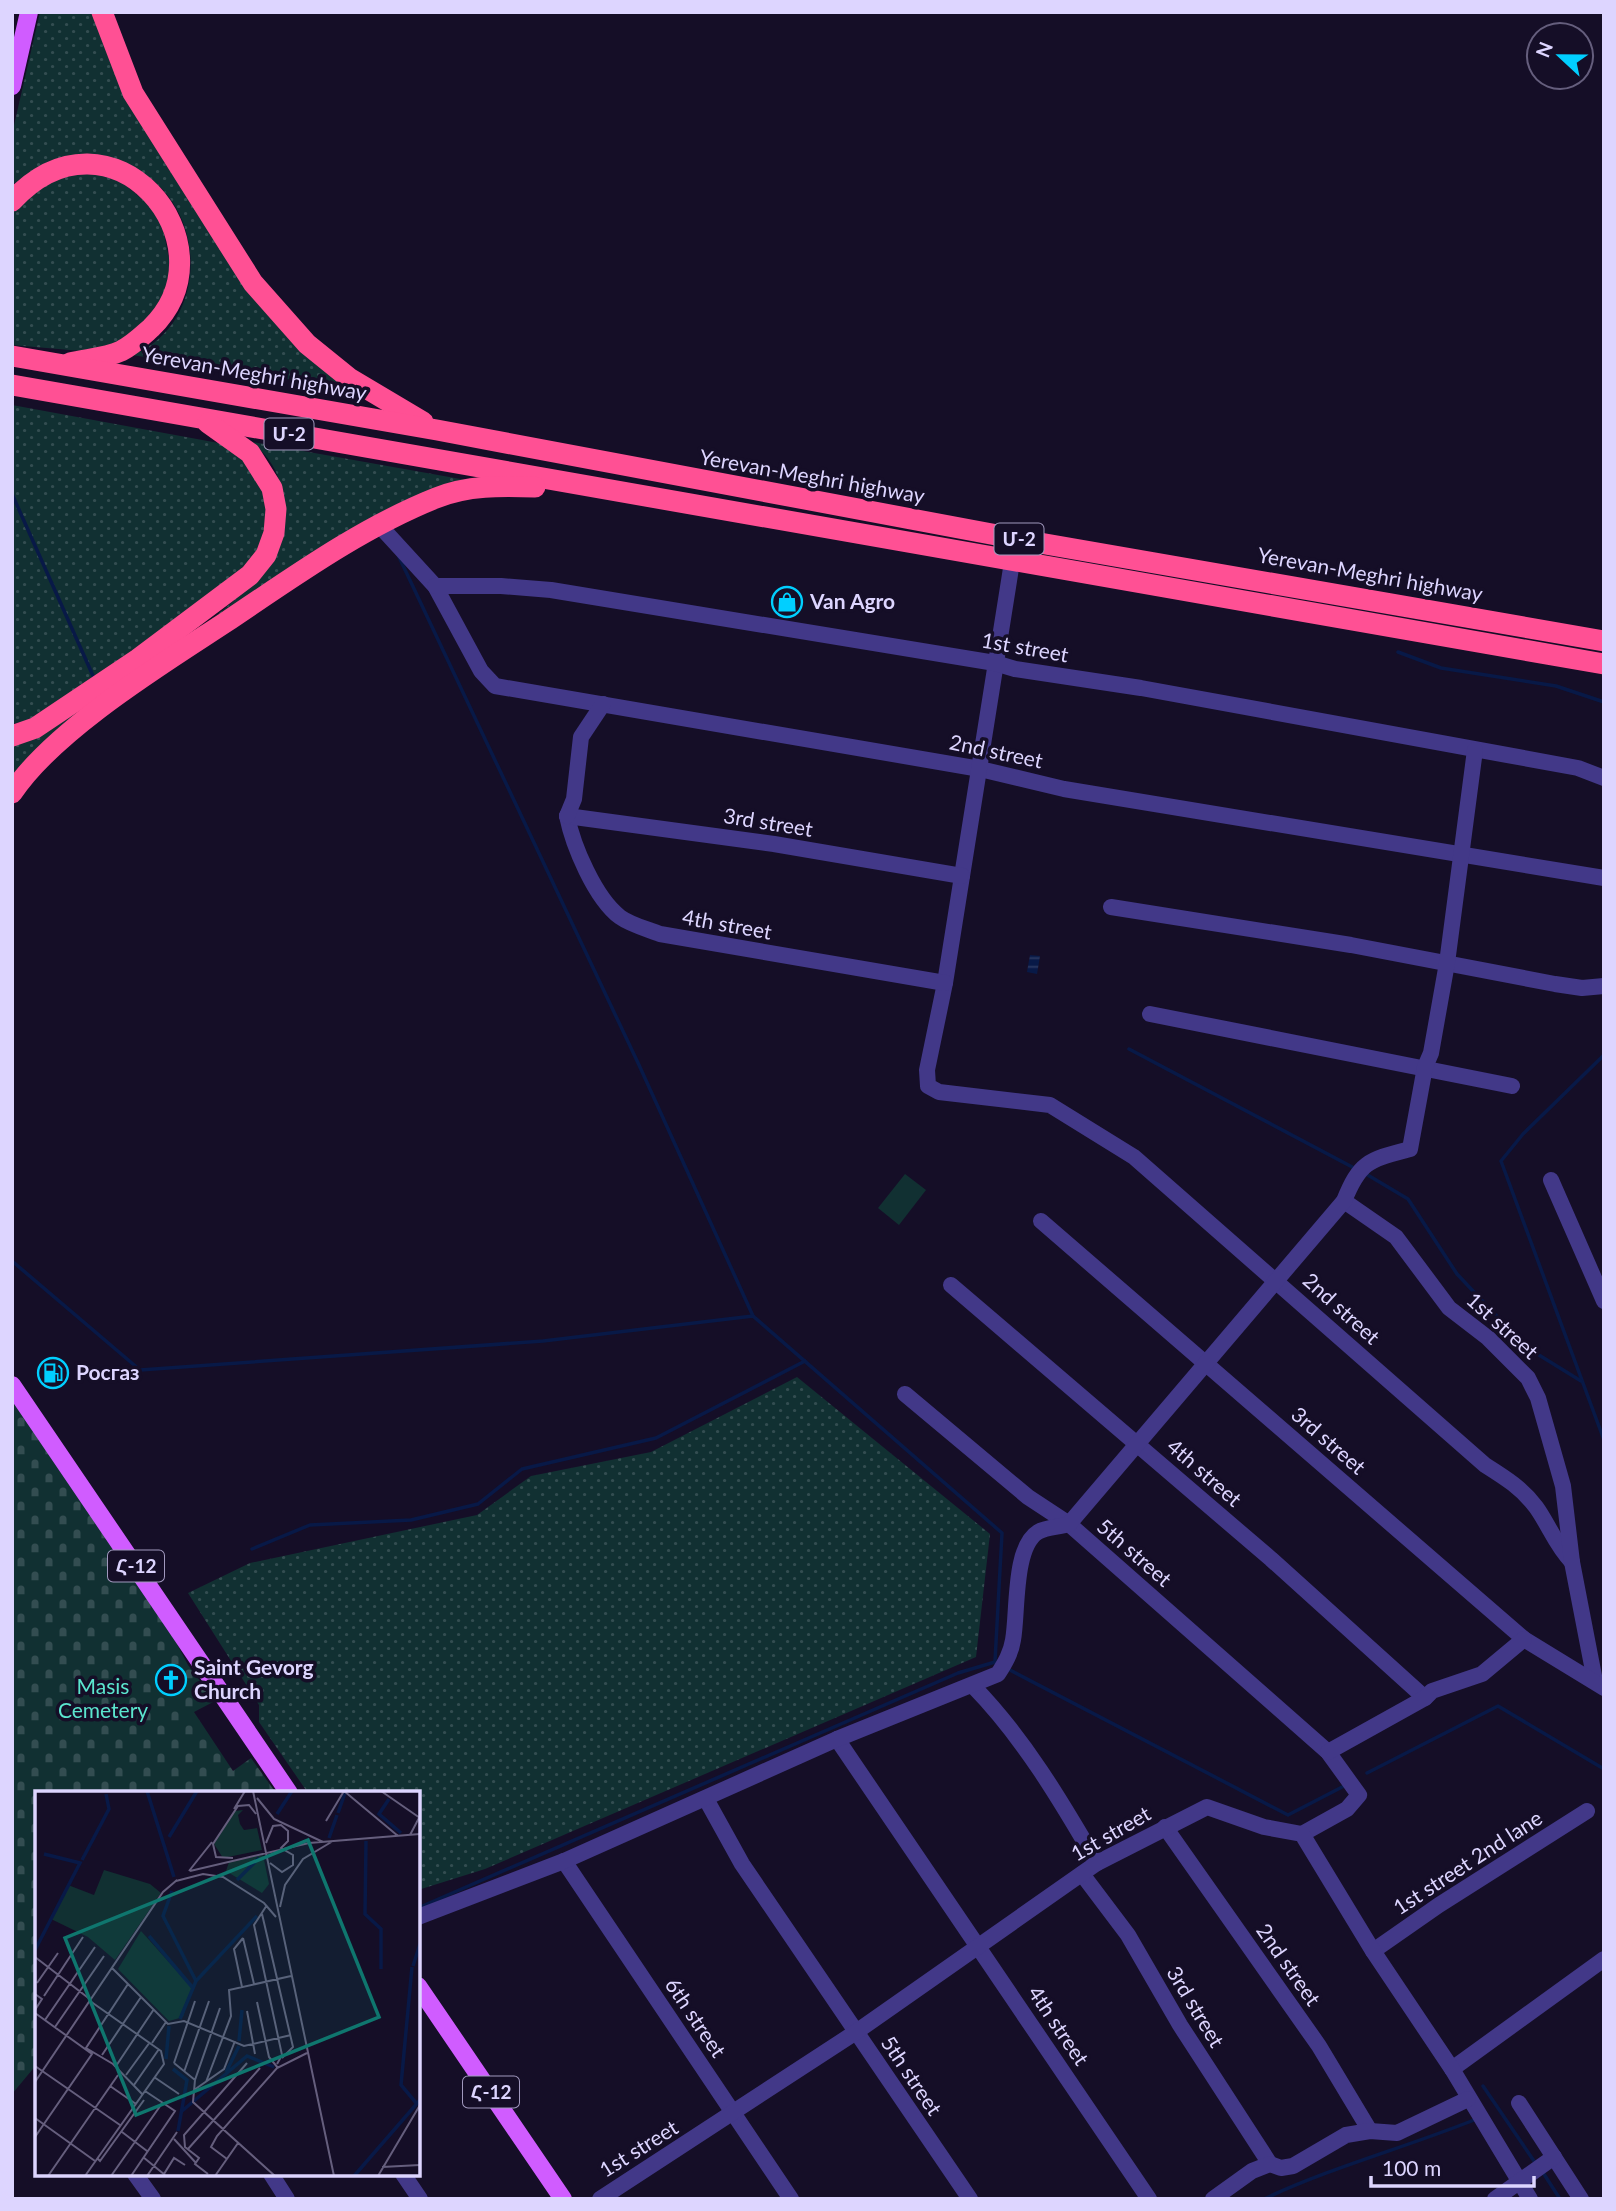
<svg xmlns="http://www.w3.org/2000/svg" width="1616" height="2211" font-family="Lato,'Noto Sans Armenian',sans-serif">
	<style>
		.grass { fill: url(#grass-dots) }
		.cemetery { fill: url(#cemetery-stones) }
		.garden { fill: #113032 }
		.water { fill: url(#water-rules) }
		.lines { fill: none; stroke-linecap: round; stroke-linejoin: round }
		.stream { stroke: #081947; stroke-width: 3.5 }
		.minor { stroke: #423888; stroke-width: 16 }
		.major { stroke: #d05cff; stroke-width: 18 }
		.highway { stroke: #ff5094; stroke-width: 21 }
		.labels { text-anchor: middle; stroke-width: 7; stroke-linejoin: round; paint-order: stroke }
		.shield { fill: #150e27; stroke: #a199be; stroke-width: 2 }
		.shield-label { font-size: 19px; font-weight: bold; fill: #ddd5ff }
		.street-label { font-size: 21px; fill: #ddd5ff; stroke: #150e27 }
		.poi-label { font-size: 21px; font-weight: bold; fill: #ddd5ff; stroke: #150e27; text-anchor: start }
		.park-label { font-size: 21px; fill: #5be5ce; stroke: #150e27 }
		.inset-river { fill: none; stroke: #081947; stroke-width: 3.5 }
		.inset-road { fill: none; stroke: #655e7d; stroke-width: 2 }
		.view { fill: #0f766e; fill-opacity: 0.15; stroke: #0f766e; stroke-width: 3.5 }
		.inset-edge { fill: none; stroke: #ddd5ff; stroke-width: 3.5 }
	</style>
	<defs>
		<pattern id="grass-dots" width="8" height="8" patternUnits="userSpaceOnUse" patternTransform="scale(1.75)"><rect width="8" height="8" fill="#113032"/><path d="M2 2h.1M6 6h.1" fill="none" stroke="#334d51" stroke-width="1.8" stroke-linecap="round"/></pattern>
		<pattern id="cemetery-stones" width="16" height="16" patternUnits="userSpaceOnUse" patternTransform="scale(1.75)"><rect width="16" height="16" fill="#113032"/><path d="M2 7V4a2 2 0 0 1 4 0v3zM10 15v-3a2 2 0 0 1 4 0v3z" fill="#334d51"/></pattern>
		<pattern id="water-rules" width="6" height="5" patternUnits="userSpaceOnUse" patternTransform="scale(1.75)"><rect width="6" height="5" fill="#081947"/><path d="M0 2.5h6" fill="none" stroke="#2c3a63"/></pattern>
	</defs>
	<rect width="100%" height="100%" fill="#150e27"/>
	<!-- grass -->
	<g class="grass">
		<path d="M40 12H92L110 61 164 162 297 348 351 389 132 355C202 328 209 229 155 182 148 176 139 172 132 168 121 162 109 155 97 155 63 154 42 173 12 184V134Z"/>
		<polygon points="68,171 111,173 160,214 172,273 157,311 126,342 93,352 12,345 12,212 27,193"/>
		<path d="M12 405 224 444C247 461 262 478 266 507 267 514 270 522 268 528 254 590 86 684 31 720L12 724Z"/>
		<path d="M252 442 483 483 436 494 162 664 12 794V746C83 702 255 614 283 537 285 532 284 523 284 516 283 483 278 465 252 442Z"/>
		<polygon points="797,1377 990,1534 976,1657 485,1869 418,1890 418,1793 308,1793 259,1722 259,1705 188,1593 250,1563 477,1515 531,1476 651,1452"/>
	</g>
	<!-- cemetery -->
	<polygon class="cemetery" points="12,1397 166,1623 188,1665 215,1701 194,1712 233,1771 251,1758 276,1793 37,1793 37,2064 12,2094"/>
	<!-- garden -->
	<polygon class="garden" points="905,1174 926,1190 899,1225 878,1208"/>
	<!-- water -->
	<polygon class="water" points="1030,955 1040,956 1037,974 1027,972"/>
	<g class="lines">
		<!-- stream -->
		<g class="stream">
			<polyline points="12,494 94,678"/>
			<polyline points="399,557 639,1065 753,1316"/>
			<polyline points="1398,652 1441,668 1556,686 1604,702"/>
			<polyline points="1129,1049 1356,1169"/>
			<polyline points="1604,1055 1523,1134 1501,1161 1604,1440"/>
			<polyline points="1366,1174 1408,1199 1457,1274 1526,1347 1581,1381"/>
			<polyline points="12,1261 140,1370 543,1341 753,1316 1002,1533 995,1661"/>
			<polyline points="252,1549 310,1525 411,1520 478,1504 522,1469 656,1438 805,1361"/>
			<polyline points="1008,1669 1288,1815 1346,1785"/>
			<polyline points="1367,1773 1498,1706 1604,1769"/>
			<polyline points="418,1908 958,1673 995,1662"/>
			<polyline points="1483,2086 1534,2161"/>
			<polyline points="1542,2171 1560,2199"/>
			<path d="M1264 2199C1332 2167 1404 2148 1474 2120"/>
		</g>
		<!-- minor -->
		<g class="minor">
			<polyline points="380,526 435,586 481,671 495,686 980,769 1064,789 1604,878"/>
			<path d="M1012 562 945 983 927 1070 928 1086 939 1092 1050 1105 1134 1157 1485 1465C1504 1477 1522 1488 1536 1507 1549 1525 1556 1546 1572 1562"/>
			<polyline points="435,586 501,586 551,590 995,663 1015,669 1141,688 1578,768 1604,778"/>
			<path d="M567 816C573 846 595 898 620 917 631 925 647 929 660 934L945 983"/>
			<polyline points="567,816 774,844 962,876"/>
			<polyline points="567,816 574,799 581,737 603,704"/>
			<polyline points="1111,907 1351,945 1555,984 1582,988 1604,986"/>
			<polyline points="1150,1014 1512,1086"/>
			<polyline points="1551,1180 1604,1301"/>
			<polyline points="1344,1201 1396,1237 1449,1308 1488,1338 1528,1378 1538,1398 1563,1486 1572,1562 1595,1681"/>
			<polyline points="1041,1221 1524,1639 1604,1688"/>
			<polyline points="951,1285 1271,1559 1425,1698"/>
			<polyline points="905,1394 1028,1497 1069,1524 1328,1752 1359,1795 1347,1809 1302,1834"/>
			<path d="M973 1686C1023 1737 1061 1801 1097 1863"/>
			<polyline points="837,1739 1149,2199"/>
			<polyline points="1328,1752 1425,1698 1432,1691 1482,1674 1524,1639"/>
			<polyline points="706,1799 742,1864 970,2199"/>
			<polyline points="1165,1827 1319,2046 1370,2131"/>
			<polyline points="564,1861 791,2199"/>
			<polyline points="1082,1874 1128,1935 1180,2025 1270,2164"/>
			<path d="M418 1917 564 1861 837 1739 998 1674C1005 1663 1011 1653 1013 1640 1018 1614 1013 1547 1038 1532 1046 1527 1060 1527 1069 1524L1344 1201C1360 1161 1369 1160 1410 1149L1425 1067 1431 1053 1447 963 1475 750"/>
			<polyline points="1373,1951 1439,1905 1587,1811"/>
			<polyline points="1452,2069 1604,1959"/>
			<polyline points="1519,2103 1581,2199"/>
			<polyline points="135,2174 153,2199"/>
			<polyline points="271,2174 287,2199"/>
			<polyline points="403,2174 420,2199"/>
			<polyline points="600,2199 856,2032 1097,1863 1207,1807 1264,1827 1302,1834 1373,1951 1452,2069 1530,2199"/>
			<polyline points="1213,2199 1252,2171 1270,2164 1281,2168 1293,2166 1346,2135 1370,2131 1397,2133 1468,2099"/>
			<polyline points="1495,2199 1554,2157"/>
		</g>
		<!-- major -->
		<g class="major">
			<polyline points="12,86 29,12"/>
			<polyline points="12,1385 289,1793"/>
			<polyline points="418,1986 563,2199"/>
		</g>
		<!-- highway -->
		<g class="highway">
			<polyline points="102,12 133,93 253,283 307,344 349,378 423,422"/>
			<path d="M12 201C111 94 237 244 151 328 142 336 133 345 121 351 106 358 86 359 70 363"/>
			<polyline points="12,356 437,430 1034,542 1604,641"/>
			<polyline points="12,385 1604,664"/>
			<polyline points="12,736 35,728 138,659 250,575 266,555 274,533 276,509 272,488 250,453 208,423"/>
			<path d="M12 793C54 730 162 664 226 622 293 577 361 528 436 498 468 485 501 486 535 487"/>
		</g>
	</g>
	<!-- icons -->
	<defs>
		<g id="shop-ring" transform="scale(1.575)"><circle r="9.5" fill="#150e27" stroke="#01cfff" stroke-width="1.5"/><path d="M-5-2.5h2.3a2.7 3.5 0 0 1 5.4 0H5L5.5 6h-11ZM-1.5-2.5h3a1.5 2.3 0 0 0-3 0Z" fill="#01cfff"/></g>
		<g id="fuel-ring" transform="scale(1.575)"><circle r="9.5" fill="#150e27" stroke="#01cfff" stroke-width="1.5"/><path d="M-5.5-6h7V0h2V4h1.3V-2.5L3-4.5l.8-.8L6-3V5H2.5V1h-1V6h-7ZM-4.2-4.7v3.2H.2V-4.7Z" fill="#01cfff"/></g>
		<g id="church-ring" transform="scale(1.575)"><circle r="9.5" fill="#150e27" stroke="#01cfff" stroke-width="1.5"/><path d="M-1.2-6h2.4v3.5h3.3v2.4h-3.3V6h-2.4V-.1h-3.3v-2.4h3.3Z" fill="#01cfff"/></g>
	</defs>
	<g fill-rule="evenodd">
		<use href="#shop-ring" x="787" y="602"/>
		<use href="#fuel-ring" x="53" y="1373"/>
		<use href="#church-ring" x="171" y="1680"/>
	</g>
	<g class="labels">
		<!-- shield labels -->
		<g class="shield">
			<rect x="264.5" y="418.5" width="49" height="31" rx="5"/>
			<rect x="994.5" y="523.5" width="49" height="31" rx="5"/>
			<rect x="108" y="1550.5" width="56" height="31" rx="5"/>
			<rect x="463" y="2076.5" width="56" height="31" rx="5"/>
		</g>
		<g class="shield-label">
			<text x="289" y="441">Մ-2</text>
			<text x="1019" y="546">Մ-2</text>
			<text x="136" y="1573">Հ-12</text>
			<text x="491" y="2099">Հ-12</text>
		</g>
		<!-- street labels -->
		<g class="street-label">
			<text transform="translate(254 374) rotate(10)" y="7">Yerevan-Meghri highway</text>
			<text transform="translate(812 477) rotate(10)" y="7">Yerevan-Meghri highway</text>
			<text transform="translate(1370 575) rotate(10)" y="7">Yerevan-Meghri highway</text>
			<text transform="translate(1025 648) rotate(10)" y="7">1st street</text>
			<text transform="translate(996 752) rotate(12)" y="7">2nd street</text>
			<text transform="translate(768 823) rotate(9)" y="7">3rd street</text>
			<text transform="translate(727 925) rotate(10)" y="7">4th street</text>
			<text transform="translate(1341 1309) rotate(42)" y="7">2nd street</text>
			<text transform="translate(1502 1326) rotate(42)" y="7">1st street</text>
			<text transform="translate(1328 1441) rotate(41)" y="7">3rd street</text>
			<text transform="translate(1204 1473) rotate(41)" y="7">4th street</text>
			<text transform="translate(1134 1553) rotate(41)" y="7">5th street</text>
			<text transform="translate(1111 1834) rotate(-30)" y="7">1st street</text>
			<text transform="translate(1468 1863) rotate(-33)" y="7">1st street 2nd lane</text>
			<text transform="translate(1288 1965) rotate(55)" y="7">2nd street</text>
			<text transform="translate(1195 2007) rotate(59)" y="7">3rd street</text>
			<text transform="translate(695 2018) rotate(56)" y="7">6th street</text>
			<text transform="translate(1058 2026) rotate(56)" y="7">4th street</text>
			<text transform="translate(911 2076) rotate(56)" y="7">5th street</text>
			<text transform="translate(639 2149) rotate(-32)" y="7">1st street</text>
		</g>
		<!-- poi labels -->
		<g class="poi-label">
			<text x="810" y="609">Van Agro</text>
			<text x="76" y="1380">Росгаз</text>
			<text x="194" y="1675">Saint Gevorg<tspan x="194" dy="24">Church</tspan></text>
		</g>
		<!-- park labels -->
		<g class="park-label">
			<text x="103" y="1694">Masis<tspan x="103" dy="24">Cemetery</tspan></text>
		</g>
	</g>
	<!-- overview -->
	<g transform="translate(35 1791)">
		<rect width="385" height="385" fill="#150e27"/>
		<path d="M208 19 203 24 205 33 209 39 222 37 227 59 188 67 179 53 200 20ZM228 64 234 93 227 102 191 80 194 71ZM106 140 157 197 148 226 134 230 83 178Z" fill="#113032"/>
		<path d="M69 79 115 93 126 102 80 169 53 146 16 128 33 94 59 104Z" fill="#113032"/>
		<path class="inset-river" d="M112 0 139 86M354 8 344 23 366 42M303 22 310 2M242 23 257 0M134 46 162 0M294 47 302 24M331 50 330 123 346 138V178M47 69 74 18 71 3M202 89 224 67M137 100 128 125 161 190 145 228M114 145 158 197M0 159 45 72 9 63M378 175 385 153M377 176 366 294 382 313M161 190 222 125M204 250 207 219M131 268 134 235M138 278 152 289 143 340M191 281 204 255M147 320 212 265 239 276M319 385 385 309"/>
		<path class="inset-road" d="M218 0 299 385M309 0 363 45M346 0 385 27M222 7 239 28 288 51M199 18 210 0M291 30 309 0M375 44 385 25M231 52 238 35 246 34 253 40V50L246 57 258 64V74L247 81 235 72M198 67 181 66 178 53 203 15 214 14 221 23M154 80 177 51M155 80 274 52 385 43M141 90 168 83 188 86 229 112 241 126M232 114 219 134 247 264 242 273M245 116 250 94 268 68 298 50M227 123 258 256 247 267M208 147 219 193M0 166 56 209M77 177 133 233 149 230 209 255 256 244M2 192 23 162M93 193 51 257 78 273 107 303M207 196 199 158 208 147M0 203 7 208 0 219M9 205 48 146M222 211 234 266 243 277M185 217 160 289 158 311 240 385M212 220 220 263M0 222 57 263 0 346M10 229 60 156M20 236 69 165M117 252 131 231M67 264 106 206M139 272 160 210M139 272 160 289M0 275 85 334M81 275 119 218M149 281 174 210M91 284 115 251M119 286 144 303M0 291 128 101 142 89M171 291 196 225 194 199 256 185M99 294 124 258M75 295 101 313M159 299 189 278 200 250M0 327 60 370M87 341 112 360M139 348 161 372M153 358 225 277M108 366 130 384M62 367 65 370 109 309M192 368 176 356 182 345 242 277 272 262M347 376 385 374M129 383 139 367 150 374M173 383 160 373 164 367 150 356 149 344 212 272M13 385 83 284M50 385 129 273 126 260 55 210M76 385 128 311M96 385 140 320 110 300M112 385 142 341M180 385 203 352M343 385 385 314"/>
		<path class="view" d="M273 49 344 226 101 324 30 147Z"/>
		<rect width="385" height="385" class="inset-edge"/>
	</g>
	<!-- border -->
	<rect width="1616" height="2211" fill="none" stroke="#ddd5ff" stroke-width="28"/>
	<!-- north arrow -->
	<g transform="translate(1560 56) rotate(292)"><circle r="33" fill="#150e27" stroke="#655e7d" stroke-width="2"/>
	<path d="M0-5L12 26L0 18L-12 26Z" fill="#01cfff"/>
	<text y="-10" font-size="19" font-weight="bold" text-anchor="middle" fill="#ddd5ff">N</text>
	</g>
	<!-- scale -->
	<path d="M1371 2176v10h163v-10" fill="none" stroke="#ddd5ff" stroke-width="3.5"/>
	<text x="1382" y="2176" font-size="21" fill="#ddd5ff" stroke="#150e27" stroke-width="5" paint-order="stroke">100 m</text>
</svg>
